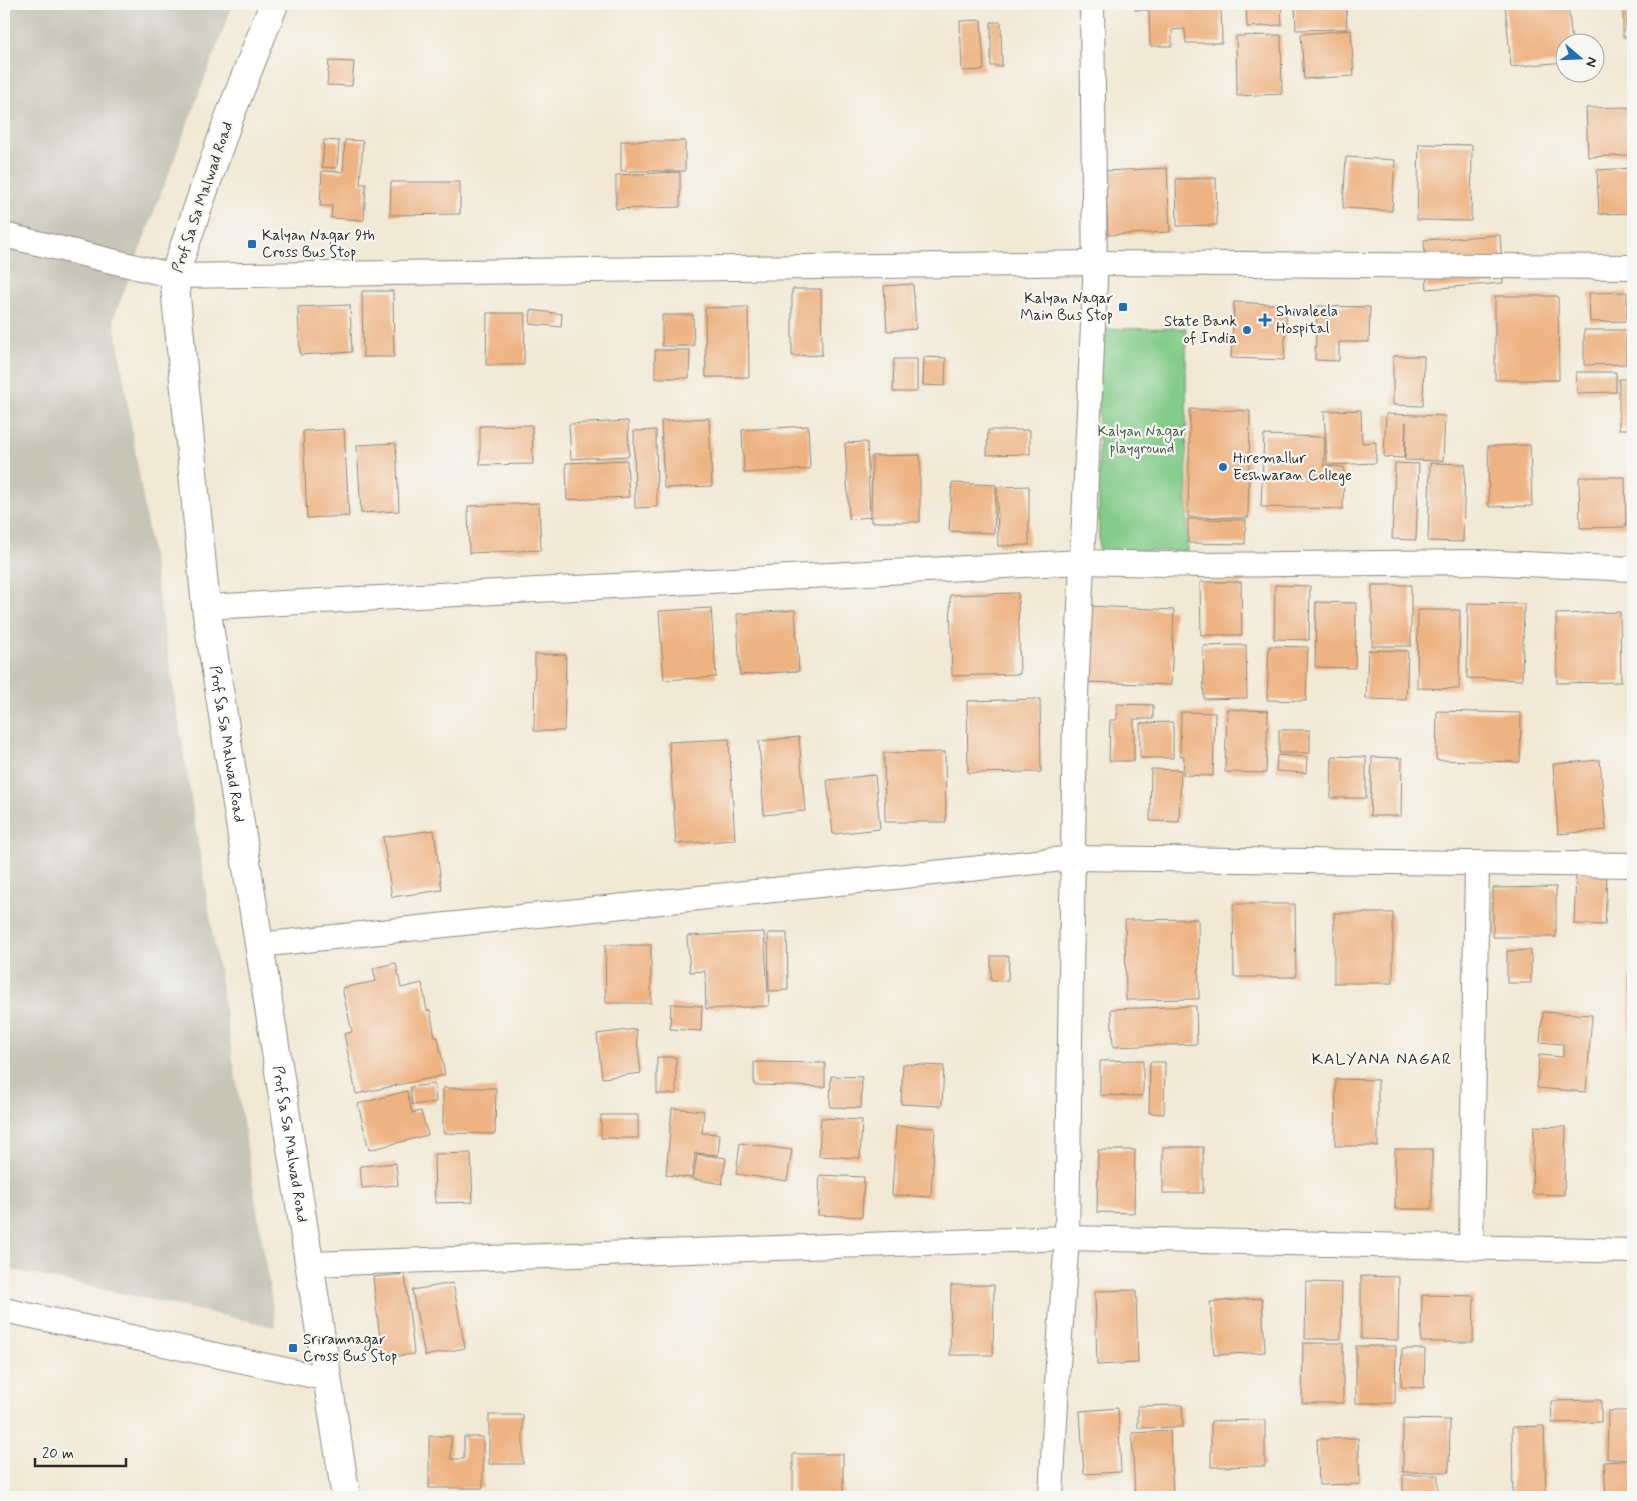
<svg xmlns="http://www.w3.org/2000/svg" width="1637" height="1501" font-family="Mynerve,sans-serif">
	<style>
		.industrial { fill: #c6c5b8 }
		.green { fill: #82cb88; stroke: #567b5a }
		.building { fill: #eeb382 }
		.lines { fill: none; stroke-linecap: round; stroke-linejoin: round }
		.street-casing { stroke: #8e8a80; stroke-width: 26 }
		.secondary-casing { stroke: #8e8a80; stroke-width: 30 }
		.street { stroke: #fff; stroke-width: 24 }
		.secondary { stroke: #fff; stroke-width: 28 }
		.poi-dot { fill: #1f6fb2; stroke: #f6f6f2; stroke-width: 2 }
		.labels { text-anchor: middle; stroke-width: 4.5; stroke-linejoin: round; paint-order: stroke }
		.street-label { font-size: 15px; fill: #2b2b2b; stroke: #f6f6f2 }
		.poi-label { font-size: 15px; fill: #2b2b2b; stroke: #f6f6f2; text-anchor: start }
		.park-label { font-size: 15px; fill: #455b47; stroke: #f6f6f2 }
		.neighbourhood-label { font-size: 16px; letter-spacing: 1px; fill: #2b2b2b; stroke: #f6f6f2 }
	</style>
	<rect width="100%" height="100%" fill="#f6f6f2"/>
	<filter id="ink" filterUnits="userSpaceOnUse"><feTurbulence type="fractalNoise" baseFrequency=".02" numOctaves="2"/><feDisplacementMap in="SourceGraphic" scale="10" xChannelSelector="R" yChannelSelector="G"/><feConvolveMatrix kernelMatrix="1 2 1 2 8 2 1 2 1" color-interpolation-filters="sRGB"/></filter>
	<filter id="wash" filterUnits="userSpaceOnUse"><feTurbulence type="fractalNoise" baseFrequency=".0096" numOctaves="4" result="noise"/><feDisplacementMap in="SourceGraphic" scale="20" xChannelSelector="R" yChannelSelector="G"/><feGaussianBlur stdDeviation="1.12" result="paint"/><feColorMatrix in="noise" values="0 0 0 0 0 0 0 0 0 0 0 0 0 0 0 0 0 1.4 0 .05"/><feComposite in="paint" operator="in"/></filter>
	<g filter="url(#wash)">
		<rect width="100%" height="100%" fill="#f2e9d5"/>
		<!-- industrial -->
		<polygon class="industrial" points="4,4 233,4 114,318 276,1327 4,1268"/>
		<!-- green -->
		<polygon class="green" points="1186,328 1187,551 1099,551 1098,329"/>
		<g id="blocks">
			<!-- building -->
			<g class="building">
				<polygon points="1135,4 1221,4 1222,43 1186,43 1185,29 1172,30 1172,46 1150,46 1149,10 1135,10"/>
				<polygon points="1246,4 1281,4 1282,25 1247,27"/>
				<polygon points="1295,4 1346,4 1347,29 1296,30"/>
				<polygon points="1505,4 1568,4 1572,42 1564,42 1564,62 1511,67"/>
				<rect x="1623" y="4" width="10" height="33"/>
				<polygon points="981,20 984,70 962,71 960,21"/>
				<polygon points="991,22 1001,22 1002,66 991,66"/>
				<polygon points="1351,30 1354,76 1304,79 1301,34"/>
				<polygon points="1281,35 1282,94 1237,96 1236,36"/>
				<polygon points="329,61 354,62 352,86 327,85"/>
				<polygon points="1633,107 1633,155 1588,157 1586,108"/>
				<polygon points="324,140 339,141 337,168 322,167"/>
				<polygon points="345,140 363,141 360,184 366,184 364,220 331,218 332,206 320,206 322,171 343,172"/>
				<rect x="621" y="141" width="64" height="30"/>
				<polygon points="1419,144 1472,145 1471,221 1417,220"/>
				<polygon points="1346,157 1395,160 1392,211 1343,208"/>
				<polygon points="1167,168 1170,232 1108,235 1105,171"/>
				<polygon points="1633,168 1633,213 1599,214 1597,170"/>
				<polygon points="680,172 680,207 616,209 616,175"/>
				<polygon points="1216,178 1217,225 1177,226 1176,179"/>
				<polygon points="391,182 460,182 460,214 390,215"/>
				<polygon points="1500,235 1503,283 1427,289 1424,240"/>
				<polygon points="913,284 916,329 887,331 884,286"/>
				<polygon points="792,289 821,289 822,355 792,356"/>
				<polygon points="362,291 393,291 394,357 363,357"/>
				<polygon points="1627,292 1627,321 1590,322 1589,293"/>
				<polygon points="1495,296 1558,296 1559,380 1495,380"/>
				<polygon points="1234,302 1287,305 1284,360 1231,358"/>
				<polygon points="350,305 352,352 300,355 298,307"/>
				<polygon points="1317,306 1370,307 1369,342 1339,342 1339,361 1315,360"/>
				<polygon points="748,307 749,377 706,377 705,308"/>
				<polygon points="531,310 562,314 561,327 530,324"/>
				<polygon points="487,313 525,313 524,365 486,365"/>
				<polygon points="662,315 693,315 694,346 662,346"/>
				<polygon points="1584,330 1626,330 1626,364 1584,365"/>
				<polygon points="655,350 690,350 689,378 655,378"/>
				<polygon points="1393,356 1424,356 1423,406 1393,405"/>
				<polygon points="924,357 946,358 945,386 923,385"/>
				<polygon points="894,359 917,359 917,392 893,392"/>
				<polygon points="1576,372 1616,372 1616,392 1577,393"/>
				<rect x="1619" y="379" width="14" height="50"/>
				<polygon points="1190,409 1250,411 1248,518 1188,517"/>
				<polygon points="1361,410 1362,443 1376,442 1376,463 1327,465 1324,411"/>
				<polygon points="1386,414 1445,416 1443,461 1405,460 1406,422 1404,458 1384,457"/>
				<polygon points="709,418 712,486 664,488 661,421"/>
				<polygon points="628,421 629,456 571,459 569,424"/>
				<polygon points="532,425 533,464 480,465 480,426"/>
				<polygon points="808,426 810,469 744,473 742,430"/>
				<polygon points="344,429 349,516 307,518 303,431"/>
				<polygon points="656,430 657,507 635,508 634,431"/>
				<polygon points="988,430 1030,430 1030,454 987,455"/>
				<polygon points="1264,435 1325,437 1324,466 1344,467 1343,509 1261,507"/>
				<polygon points="867,442 870,517 849,519 845,443"/>
				<polygon points="396,443 399,511 361,513 357,445"/>
				<polygon points="1530,445 1532,506 1489,507 1488,446"/>
				<polygon points="920,455 920,522 871,522 872,456"/>
				<polygon points="627,460 629,497 567,500 566,463"/>
				<polygon points="1395,463 1419,464 1416,540 1392,539"/>
				<polygon points="1430,463 1465,464 1463,542 1428,541"/>
				<polygon points="1579,477 1625,477 1626,527 1580,528"/>
				<polygon points="952,483 996,485 994,533 949,531"/>
				<polygon points="1029,486 1029,545 998,546 997,487"/>
				<polygon points="539,503 541,550 469,553 468,506"/>
				<polygon points="1188,519 1246,520 1245,544 1188,543"/>
				<polygon points="1200,582 1241,582 1242,635 1201,635"/>
				<polygon points="1275,585 1310,586 1309,640 1274,639"/>
				<rect x="1372" y="585" width="39" height="61"/>
				<polygon points="1018,593 1020,674 952,676 950,595"/>
				<polygon points="1316,602 1356,603 1355,668 1315,667"/>
				<polygon points="1468,603 1524,604 1522,680 1467,678"/>
				<polygon points="1088,606 1174,610 1171,685 1085,682"/>
				<polygon points="711,608 716,677 664,680 659,611"/>
				<polygon points="795,610 799,671 740,675 737,614"/>
				<polygon points="1418,610 1460,610 1459,689 1417,688"/>
				<polygon points="1620,612 1621,682 1557,683 1556,614"/>
				<polygon points="1246,645 1247,698 1204,699 1203,646"/>
				<polygon points="1269,646 1308,647 1306,701 1267,700"/>
				<polygon points="1368,650 1408,651 1406,700 1366,699"/>
				<polygon points="535,654 566,655 564,731 534,731"/>
				<polygon points="1040,699 1041,772 968,773 967,701"/>
				<polygon points="1117,704 1153,705 1153,719 1134,719 1134,761 1109,761 1110,720 1117,720"/>
				<polygon points="1227,709 1268,711 1266,773 1225,772"/>
				<polygon points="1437,711 1521,713 1520,762 1436,760"/>
				<polygon points="1181,712 1215,713 1213,776 1183,775 1184,756 1180,756"/>
				<polygon points="1173,722 1173,758 1140,758 1140,723"/>
				<rect x="1279" y="730" width="31" height="23"/>
				<polygon points="799,737 805,811 764,815 759,741"/>
				<polygon points="729,739 735,840 676,844 669,742"/>
				<polygon points="945,752 946,822 885,822 884,753"/>
				<polygon points="1277,755 1307,757 1306,773 1276,771"/>
				<polygon points="1332,756 1366,757 1366,798 1331,798"/>
				<polygon points="1372,757 1402,758 1401,816 1370,816"/>
				<polygon points="1600,760 1606,830 1558,834 1553,764"/>
				<polygon points="1151,769 1181,770 1179,822 1150,821"/>
				<polygon points="875,775 880,829 833,834 827,780"/>
				<polygon points="434,830 442,890 392,897 383,837"/>
				<polygon points="1576,873 1607,873 1605,925 1574,924"/>
				<polygon points="1556,887 1556,937 1493,937 1493,888"/>
				<polygon points="1233,904 1295,904 1296,977 1234,977"/>
				<rect x="1334" y="913" width="59" height="70"/>
				<polygon points="1198,919 1199,999 1126,1000 1125,920"/>
				<polygon points="764,932 769,1006 706,1009 705,971 690,972 687,936"/>
				<polygon points="768,933 787,933 788,990 769,991"/>
				<polygon points="605,945 651,945 651,1003 606,1003"/>
				<polygon points="1531,950 1531,983 1507,983 1507,951"/>
				<polygon points="991,956 1009,956 1008,981 991,981"/>
				<polygon points="396,963 401,988 422,983 427,1011 430,1010 435,1037 438,1037 445,1075 356,1094 344,1034 352,1032 342,988 376,981 373,968"/>
				<polygon points="1633,975 1633,1034 1629,1034 1629,976"/>
				<polygon points="671,1004 702,1006 701,1031 670,1029"/>
				<polygon points="1196,1006 1197,1044 1113,1047 1111,1009"/>
				<polygon points="1543,1012 1592,1015 1586,1092 1537,1088 1539,1055 1563,1057 1563,1044 1540,1042"/>
				<polygon points="636,1029 641,1073 602,1078 597,1034"/>
				<rect x="657" y="1057" width="19" height="37"/>
				<polygon points="1143,1060 1143,1096 1100,1095 1100,1061"/>
				<polygon points="754,1062 825,1063 825,1087 754,1085"/>
				<polygon points="1150,1062 1165,1062 1164,1114 1149,1113"/>
				<polygon points="903,1064 944,1066 942,1106 901,1104"/>
				<polygon points="831,1076 862,1077 861,1108 830,1107"/>
				<polygon points="1336,1079 1378,1080 1378,1146 1335,1146"/>
				<polygon points="434,1084 436,1102 412,1105 410,1087"/>
				<polygon points="443,1088 496,1088 495,1134 443,1133"/>
				<polygon points="407,1091 412,1113 421,1111 428,1135 369,1150 358,1104"/>
				<polygon points="672,1108 704,1111 702,1133 720,1134 718,1155 695,1153 692,1178 666,1175"/>
				<rect x="601" y="1115" width="37" height="23"/>
				<polygon points="821,1118 862,1120 860,1158 819,1156"/>
				<polygon points="896,1126 935,1128 931,1197 892,1195"/>
				<polygon points="1534,1126 1566,1127 1564,1195 1532,1194"/>
				<polygon points="740,1143 792,1150 787,1181 736,1174"/>
				<rect x="1163" y="1147" width="40" height="46"/>
				<rect x="1395" y="1149" width="37" height="60"/>
				<polygon points="1098,1150 1135,1150 1134,1213 1097,1212"/>
				<polygon points="471,1153 473,1202 435,1203 434,1154"/>
				<polygon points="697,1154 726,1158 722,1184 693,1179"/>
				<polygon points="396,1163 398,1185 362,1188 360,1166"/>
				<polygon points="820,1175 864,1177 862,1217 818,1215"/>
				<polygon points="405,1274 414,1354 382,1358 373,1277"/>
				<polygon points="1361,1276 1399,1277 1398,1340 1361,1339"/>
				<polygon points="1306,1282 1342,1283 1341,1339 1305,1339"/>
				<polygon points="453,1283 465,1348 425,1356 412,1290"/>
				<polygon points="951,1285 994,1285 993,1355 950,1355"/>
				<polygon points="1136,1290 1138,1363 1097,1365 1095,1291"/>
				<polygon points="1422,1295 1474,1296 1473,1342 1421,1342"/>
				<polygon points="1262,1298 1265,1352 1214,1355 1210,1302"/>
				<polygon points="1303,1343 1343,1343 1343,1403 1302,1403"/>
				<polygon points="1356,1346 1396,1346 1395,1403 1356,1403"/>
				<polygon points="1402,1349 1425,1349 1424,1388 1401,1387"/>
				<polygon points="1601,1400 1601,1422 1552,1423 1551,1401"/>
				<polygon points="1182,1405 1183,1427 1138,1428 1138,1406"/>
				<polygon points="1118,1408 1121,1472 1084,1474 1080,1411"/>
				<polygon points="1608,1411 1633,1411 1633,1459 1607,1459"/>
				<rect x="489" y="1415" width="34" height="49"/>
				<polygon points="1403,1419 1450,1420 1449,1472 1403,1472"/>
				<polygon points="1265,1420 1265,1466 1211,1467 1211,1421"/>
				<polygon points="1544,1426 1546,1493 1513,1494 1512,1427"/>
				<polygon points="1170,1431 1173,1497 1135,1497 1132,1433"/>
				<polygon points="429,1436 451,1436 451,1459 464,1459 464,1437 483,1437 483,1488 429,1488"/>
				<polygon points="1358,1438 1360,1484 1319,1485 1317,1439"/>
				<polygon points="793,1454 843,1454 843,1494 793,1493"/>
				<polygon points="1633,1460 1633,1497 1606,1497 1604,1462"/>
				<rect x="1403" y="1475" width="35" height="22"/>
			</g>
		</g>
	</g>
	<g filter="url(#ink)">
		<use href="#blocks" fill-opacity="0" stroke="#8e8a80" stroke-width="1"/>
		<g class="lines">
			<!-- street casing -->
			<g class="street-casing">
				<g id="street">
					<polyline points="4,235 174,276 1094,263 1633,267"/>
					<polyline points="206,607 1082,562 1202,565 1479,562 1633,569"/>
					<polyline points="259,945 1073,858 1633,865"/>
					<polyline points="1471,1247 1477,863"/>
					<polyline points="310,1264 1067,1238 1633,1251"/>
					<polyline points="4,1310 328,1379"/>
					<polyline points="1051,1497 1058,1364 1067,1238 1075,716 1095,281 1092,4"/>
				</g>
			</g>
			<!-- secondary casing -->
			<g class="secondary-casing">
				<g id="secondary">
					<path id="s1" d="M274 4 229 118 174 276 206 607 346 1497"/>
				</g>
			</g>
			<!-- street -->
			<use href="#street" class="street"/>
			<!-- secondary -->
			<use href="#secondary" class="secondary"/>
		</g>
	</g>
	<!-- markers -->
	<g class="poi-dot">
		<rect x="247" y="239" width="10" height="10" rx="2.5"/>
		<rect x="1118" y="302" width="10" height="10" rx="2.5"/>
		<path d="M1262.5 312.5h5v5h5v5h-5v5h-5v-5h-5v-5h5z"/>
		<circle cx="1247" cy="330" r="5"/>
		<circle cx="1223" cy="467" r="5"/>
		<rect x="288" y="1343" width="10" height="10" rx="2.5"/>
	</g>
	<g class="labels">
		<!-- street labels -->
		<g class="street-label">
			<text transform="translate(202 197) rotate(-71)" y="5">Prof Sa Sa Malwad Road</text>
			<text dy="5" stroke="none"><textPath href="#s1" startOffset="761">Prof Sa Sa Malwad Road</textPath></text>
			<text dy="5" stroke="none"><textPath href="#s1" startOffset="1166">Prof Sa Sa Malwad Road</textPath></text>
		</g>
		<!-- poi labels -->
		<g class="poi-label">
			<text x="262" y="240">Kalyan Nagar 9th<tspan x="262" dy="17">Cross Bus Stop</tspan></text>
			<text x="1113" y="303" text-anchor="end">Kalyan Nagar<tspan x="1113" dy="17">Main Bus Stop</tspan></text>
			<text x="1276" y="316">Shivaleela<tspan x="1276" dy="17">Hospital</tspan></text>
			<text x="1237" y="326" text-anchor="end">State Bank<tspan x="1237" dy="17">of India</tspan></text>
			<text x="1233" y="463">Hiremallur<tspan x="1233" dy="17">Eeshwaran College</tspan></text>
			<text x="303" y="1344">Sriramnagar<tspan x="303" dy="17">Cross Bus Stop</tspan></text>
		</g>
		<!-- park labels -->
		<g class="park-label">
			<text x="1142" y="436">Kalyan Nagar<tspan x="1142" dy="17">playground</tspan></text>
		</g>
		<!-- neighbourhood labels -->
		<g class="neighbourhood-label">
			<text x="1382" y="1064">KALYANA NAGAR</text>
		</g>
	</g>
	<!-- margin -->
	<rect width="1637" height="1501" fill="none" stroke="#f6f6f2" stroke-width="20"/>
	<!-- north arrow -->
	<g transform="translate(1580 58) rotate(109)"><circle r="24" fill="#f6f6f2" stroke="#a5a5a2"/>
	<path d="M0-4L9 19L0 12L-9 19Z" fill="#1f6fb2"/>
	<text y="-8" font-size="14" font-weight="bold" text-anchor="middle" fill="#2b2b2b">N</text>
	</g>
	<!-- scale -->
	<path d="M35 1458v8h91v-8" fill="none" stroke="#2b2b2b" stroke-width="2.5"/>
	<text x="42" y="1458" font-size="15" fill="#2b2b2b" stroke="#f6f6f2" stroke-width="4" paint-order="stroke">20 m</text>
</svg>
